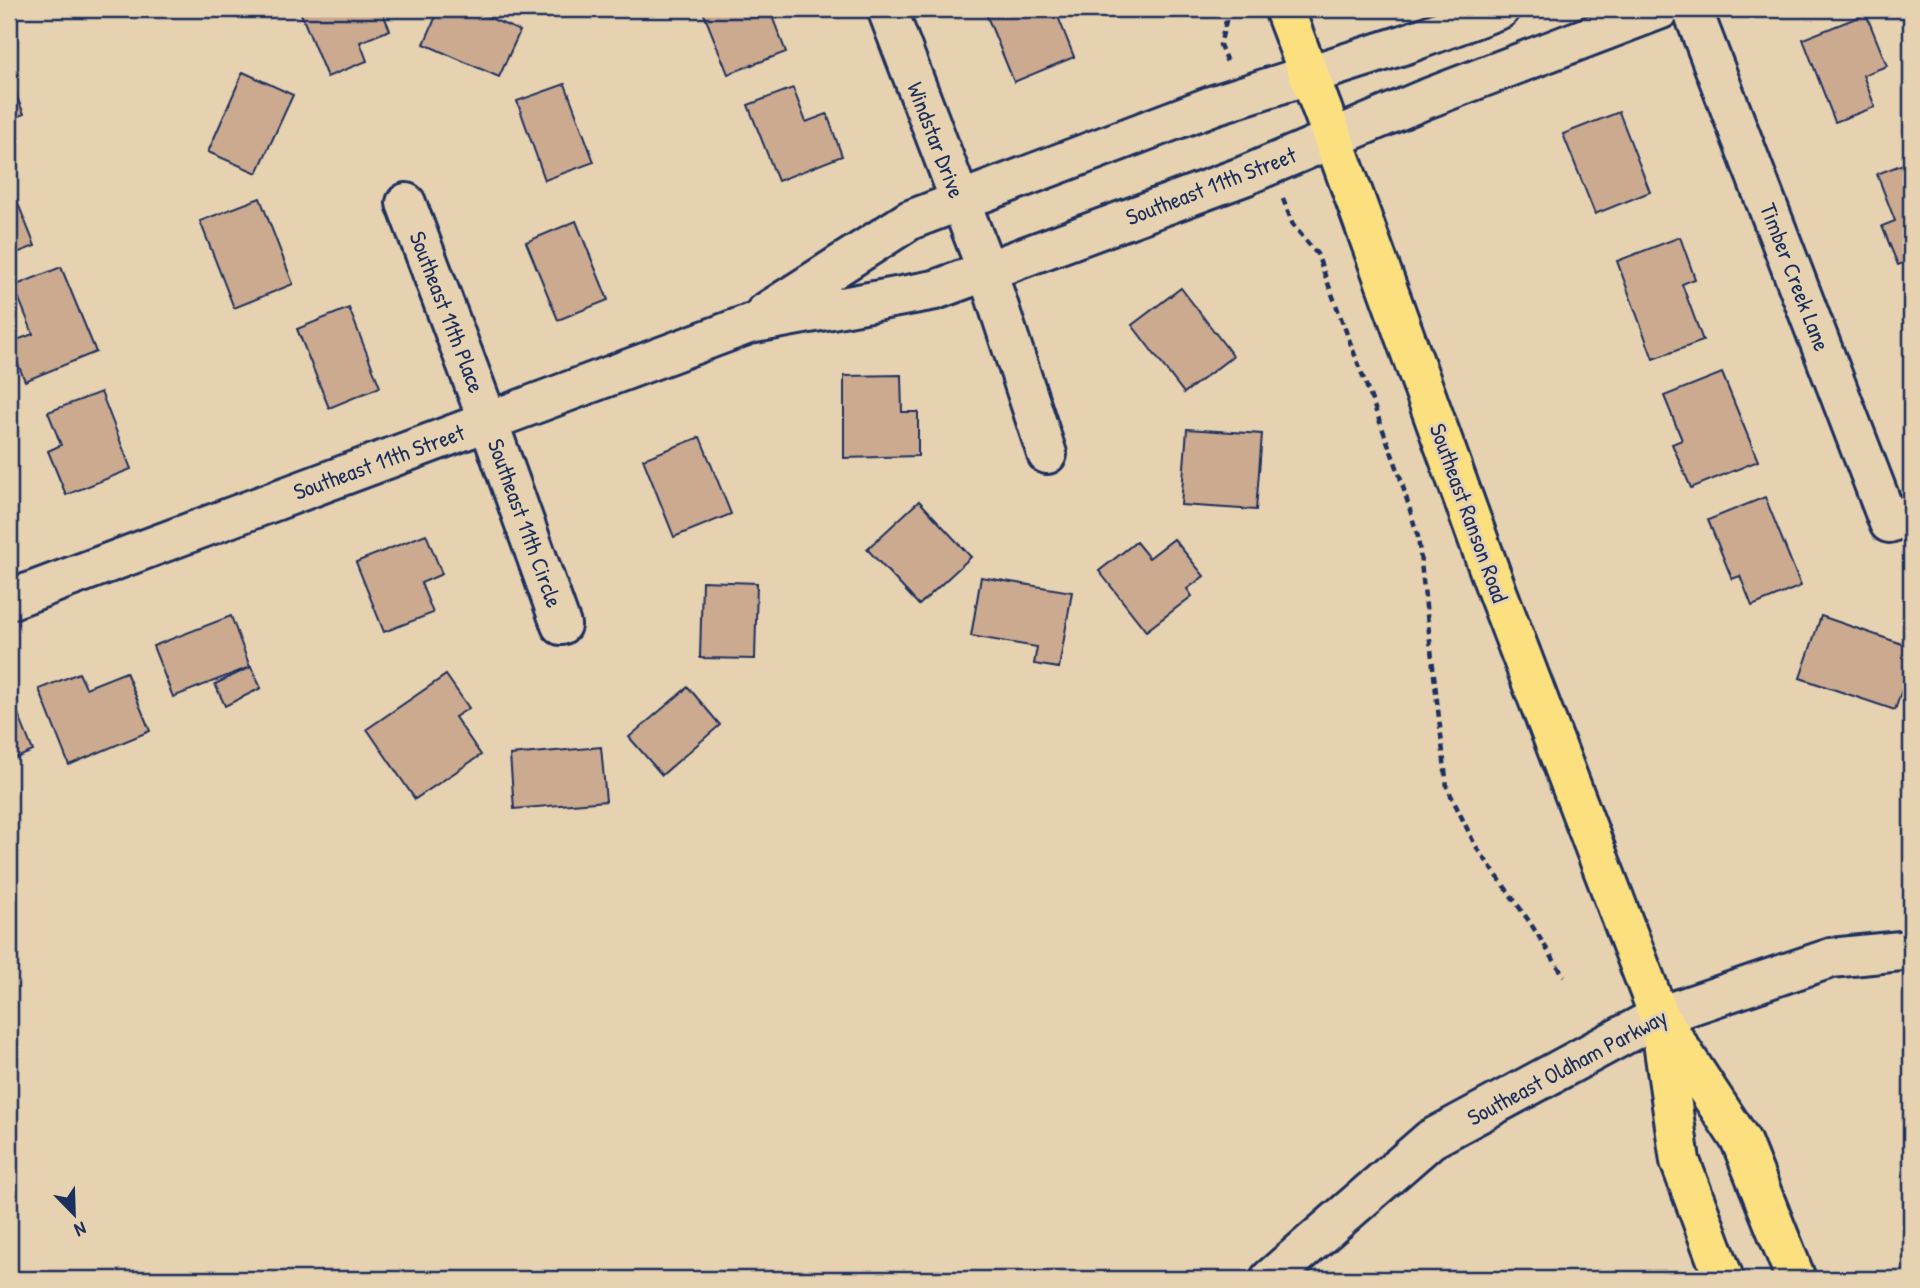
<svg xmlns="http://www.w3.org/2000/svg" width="1920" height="1288" font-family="'Patrick Hand',sans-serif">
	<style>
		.building { fill: #cbaa90; stroke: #1b2f5e; stroke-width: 2 }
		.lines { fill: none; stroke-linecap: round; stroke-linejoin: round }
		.minor-casing { stroke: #1b2f5e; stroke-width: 44 }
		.major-casing { stroke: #1b2f5e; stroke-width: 44 }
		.path { stroke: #1b2f5e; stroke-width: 4.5; stroke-dasharray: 7 5; stroke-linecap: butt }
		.minor { stroke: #e6d2b0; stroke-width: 38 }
		.major { stroke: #fce080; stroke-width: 38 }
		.labels { text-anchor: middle; stroke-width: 6; stroke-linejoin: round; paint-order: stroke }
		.street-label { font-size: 23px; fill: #1b2f5e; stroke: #e6d2b0 }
	</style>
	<rect width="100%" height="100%" fill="#e6d2b0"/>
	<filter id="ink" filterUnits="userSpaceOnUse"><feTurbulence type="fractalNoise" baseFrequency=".0143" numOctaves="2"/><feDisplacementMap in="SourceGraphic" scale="14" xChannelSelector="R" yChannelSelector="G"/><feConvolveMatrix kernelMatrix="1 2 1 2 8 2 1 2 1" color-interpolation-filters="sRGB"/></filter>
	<g filter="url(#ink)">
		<!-- building -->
		<g class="building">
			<polygon points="299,9 381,9 390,30 360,42 367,61 327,77"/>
			<polygon points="439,9 469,9 520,31 499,77 424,44"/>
			<polygon points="702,9 769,9 786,52 728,74"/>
			<polygon points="984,9 1055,9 1074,57 1014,82"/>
			<polygon points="1866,14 1887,66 1863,75 1875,107 1835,122 1803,39"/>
			<polygon points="243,72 293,95 257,173 208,152"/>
			<polygon points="565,84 594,162 545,180 517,101"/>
			<polygon points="13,88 24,114 9,120 9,90"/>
			<polygon points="793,88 806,122 827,114 842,156 778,181 748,105"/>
			<polygon points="1619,112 1650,192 1595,214 1563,134"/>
			<polygon points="1911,161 1911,260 1898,265 1882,226 1895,221 1877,174"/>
			<polygon points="9,181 35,246 9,256"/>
			<polygon points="260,198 293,284 234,308 200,221"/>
			<polygon points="576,221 608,300 558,320 526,242"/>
			<polygon points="1680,237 1695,279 1682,284 1703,341 1653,359 1617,261"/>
			<polygon points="61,267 96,352 25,381 9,343 33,334 14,286"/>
			<polygon points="1181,288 1233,356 1184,393 1132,325"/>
			<polygon points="349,308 380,387 329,408 297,329"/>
			<polygon points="1722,373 1758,461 1691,488 1672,444 1682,440 1664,396"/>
			<polygon points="901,375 902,412 918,412 918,456 844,458 844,376"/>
			<polygon points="101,392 131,469 66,495 48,451 61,445 48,412"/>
			<polygon points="1187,429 1262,434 1256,510 1181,505"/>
			<polygon points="700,437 731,514 674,537 643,459"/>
			<polygon points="1765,497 1801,586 1752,606 1740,576 1732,579 1708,520"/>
			<polygon points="919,501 971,557 919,605 867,549"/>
			<polygon points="426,534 442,574 421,583 433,613 384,632 356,562"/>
			<polygon points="1174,539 1204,576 1187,589 1192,596 1146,631 1099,571 1136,542 1149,558"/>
			<polygon points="981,577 1072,592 1059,668 1034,664 1037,647 971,636"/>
			<polygon points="702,581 757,583 755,659 700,658"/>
			<polygon points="231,616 250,667 173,697 153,646"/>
			<polygon points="1821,616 1911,647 1911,663 1895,710 1800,678"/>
			<polygon points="251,667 261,688 225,706 215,684"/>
			<polygon points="126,672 150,731 69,765 39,689 79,673 86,688"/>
			<polygon points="446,675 469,708 455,717 481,755 415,799 367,729"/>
			<polygon points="688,687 720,725 662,775 629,737"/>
			<polygon points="13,701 33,751 9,761 9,703"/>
			<polygon points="601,747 606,801 514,809 510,755"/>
		</g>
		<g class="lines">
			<!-- minor casing -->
			<g class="minor-casing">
				<g id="minor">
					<polyline points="887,9 987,271 1047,454"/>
					<polyline points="1692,9 1889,523 1911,514"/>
					<polyline points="406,203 488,421 561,625"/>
					<polyline points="765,313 910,220 1214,105 1406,44 1500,9"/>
					<polyline points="9,600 749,324 935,290 1244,176 1423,100 1661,9"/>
					<polyline points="1270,1279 1431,1139 1659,1016 1831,958 1911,950"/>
				</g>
			</g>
			<!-- major casing -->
			<g class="major-casing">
				<g id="major">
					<polyline points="1284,9 1333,138 1498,594 1659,1016 1741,1141 1796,1279"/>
					<polyline points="1661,1028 1680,1161 1724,1279"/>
				</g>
			</g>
			<!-- path -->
			<g class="path">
				<polyline points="1222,9 1226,21 1220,45 1227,62"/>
				<polyline points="1283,199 1293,225 1317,254 1398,470 1418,537 1447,787 1475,845 1529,921 1564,976"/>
			</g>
			<!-- minor -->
			<use href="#minor" class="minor"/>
			<!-- major -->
			<use href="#major" class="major"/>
		</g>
	</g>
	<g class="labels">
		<!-- street labels -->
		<g class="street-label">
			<text transform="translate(936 140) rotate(69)" y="8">Windstar Drive</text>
			<text transform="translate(1211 186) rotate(-21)" y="8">Southeast 11th Street</text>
			<text transform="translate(1795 277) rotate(69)" y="8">Timber Creek Lane</text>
			<text transform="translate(447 312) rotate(69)" y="8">Southeast 11th Place</text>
			<text transform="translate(379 462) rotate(-20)" y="8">Southeast 11th Street</text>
			<text transform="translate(1469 513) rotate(70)" y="8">Southeast Ranson Road</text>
			<text transform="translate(525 523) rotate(70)" y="8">Southeast 11th Circle</text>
			<text transform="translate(1567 1067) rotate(-28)" y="8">Southeast Oldham Parkway</text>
		</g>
	</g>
	<!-- margin -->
	<rect width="1920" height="1288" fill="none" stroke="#e6d2b0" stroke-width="35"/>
	<rect x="18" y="18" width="1885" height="1253" fill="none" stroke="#1b2f5e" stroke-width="2.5" filter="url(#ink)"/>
	<!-- north arrow -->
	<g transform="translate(74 1214) rotate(157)" stroke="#e6d2b0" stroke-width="5" paint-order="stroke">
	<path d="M0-5L12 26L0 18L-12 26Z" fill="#1b2f5e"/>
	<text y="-10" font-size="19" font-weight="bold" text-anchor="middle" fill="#1b2f5e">N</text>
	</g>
</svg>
